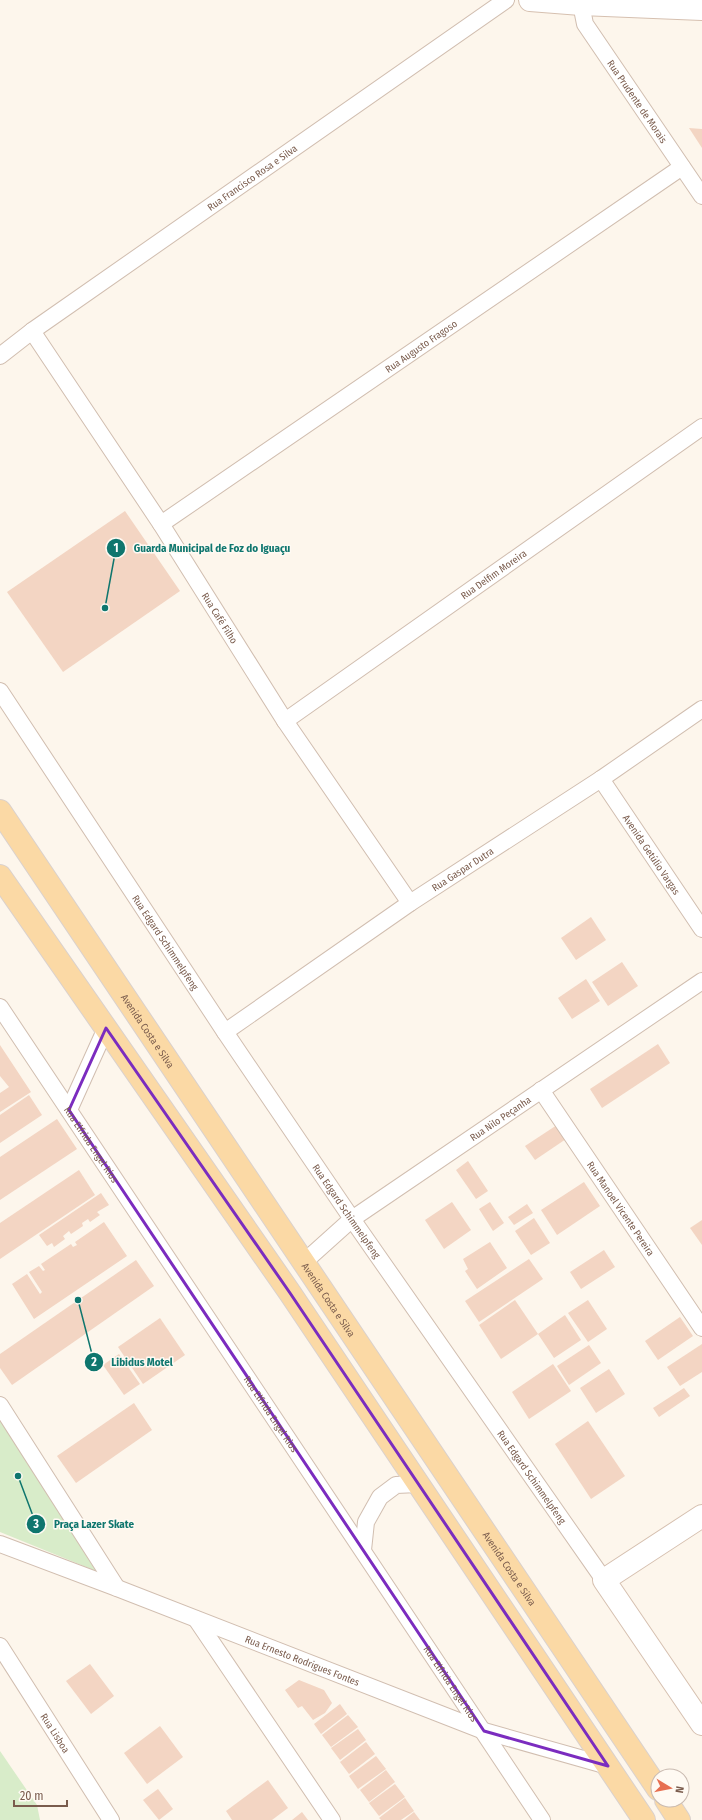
<svg xmlns="http://www.w3.org/2000/svg" width="702" height="1820" font-family="'Fira Sans Condensed',sans-serif">
	<style>
		.green { fill: #d8ecc9 }
		.building { fill: #f3d5c3 }
		.lines { fill: none; stroke-linecap: round; stroke-linejoin: round }
		.street-casing { stroke: #d1beb0; stroke-width: 18 }
		.secondary-casing { stroke: #d6c0b0; stroke-width: 24 }
		.primary-casing { stroke: #dad1cd; stroke-width: 24 }
		.street { stroke: #fff; stroke-width: 16 }
		.secondary { stroke: #fff; stroke-width: 22 }
		.primary { stroke: #fbd9a5; stroke-width: 22 }
		.marked { fill: none; stroke: #7b2cbf; stroke-width: 3; stroke-linejoin: round }
		.labels { text-anchor: middle; stroke-width: 3; stroke-linejoin: round; paint-order: stroke }
		.street-label { font-size: 10px; fill: #7a5c4d; stroke: #fffaf3 }
		.leader { fill: none; stroke: #0f766e; stroke-width: 1.5 }
		.callout-dot { fill: #0f766e; stroke: #fffaf3; stroke-width: 1.5 }
		.mark-label { font-size: 12px; text-anchor: middle; font-weight: bold; fill: #fff }
		.callout-label { font-size: 11px; text-anchor: middle; font-weight: bold; fill: #0f766e; stroke: #fffaf3; stroke-width: 3; stroke-linejoin: round; paint-order: stroke }
	</style>
	<rect width="100%" height="100%" fill="#fdf6ec"/>
	<!-- green -->
	<g class="green">
		<polygon points="0,1419 96,1571 0,1532"/>
		<polygon points="0,1751 37,1805 40,1820 0,1820"/>
	</g>
	<!-- building -->
	<g class="building">
		<polygon points="689,128 702,129 702,148"/>
		<polygon points="125,511 180,591 63,672 7,592"/>
		<polygon points="591,917 606,940 576,960 561,938"/>
		<polygon points="622,962 638,986 608,1006 592,982"/>
		<polygon points="586,979 600,1001 572,1019 558,998"/>
		<polygon points="658,1044 670,1063 602,1108 590,1089"/>
		<polygon points="0,1045 31,1092 0,1112 0,1093 9,1087 0,1076"/>
		<polygon points="29,1095 42,1115 0,1143 0,1115"/>
		<polygon points="57,1119 77,1149 0,1200 0,1157"/>
		<polygon points="557,1125 566,1139 535,1160 525,1146"/>
		<polygon points="468,1161 488,1191 476,1199 456,1170"/>
		<polygon points="79,1170 95,1195 0,1259 0,1223"/>
		<polygon points="584,1182 600,1206 557,1235 541,1210"/>
		<polygon points="101,1193 109,1205 97,1212 100,1215 90,1222 88,1219 82,1223 83,1226 71,1234 69,1231 63,1236 65,1239 54,1247 52,1243 47,1246 39,1235"/>
		<polygon points="452,1202 471,1230 444,1249 425,1220"/>
		<polygon points="490,1202 504,1223 493,1231 479,1209"/>
		<polygon points="527,1204 533,1213 514,1225 508,1217"/>
		<polygon points="534,1218 550,1243 531,1255 515,1231"/>
		<polygon points="702,1220 702,1245 690,1228"/>
		<polygon points="104,1222 127,1256 34,1319 12,1284 27,1274 40,1294 42,1292 29,1272 39,1266 43,1271 45,1270 41,1264 71,1244 73,1247 77,1245 75,1242"/>
		<polygon points="490,1242 507,1268 477,1289 465,1271 468,1269 463,1259"/>
		<polygon points="604,1250 615,1267 581,1289 570,1272"/>
		<polygon points="529,1259 543,1279 479,1322 465,1301"/>
		<polygon points="136,1260 154,1286 12,1385 0,1368 0,1354"/>
		<polygon points="515,1300 538,1334 501,1359 479,1325"/>
		<polygon points="588,1300 607,1329 588,1342 568,1313"/>
		<polygon points="565,1315 581,1340 554,1358 538,1334"/>
		<polygon points="680,1317 693,1336 658,1360 645,1341"/>
		<polygon points="160,1318 185,1355 143,1384 118,1347"/>
		<polygon points="702,1344 702,1372 680,1386 667,1367"/>
		<polygon points="589,1345 601,1363 569,1385 557,1366"/>
		<polygon points="119,1354 140,1384 124,1395 103,1365"/>
		<polygon points="553,1364 571,1391 529,1419 512,1392"/>
		<polygon points="609,1369 625,1394 596,1413 580,1388"/>
		<polygon points="684,1388 690,1396 659,1417 653,1408"/>
		<polygon points="134,1403 152,1430 76,1483 57,1456"/>
		<polygon points="588,1421 625,1476 591,1499 555,1444"/>
		<polygon points="90,1664 114,1696 91,1714 66,1681"/>
		<polygon points="299,1680 324,1690 332,1703 325,1713 313,1720 302,1706 298,1708 285,1690"/>
		<polygon points="340,1704 347,1714 321,1734 314,1724"/>
		<polygon points="348,1715 358,1727 331,1747 322,1735"/>
		<polygon points="160,1726 183,1757 147,1784 124,1753"/>
		<polygon points="358,1729 366,1740 340,1760 331,1748"/>
		<polygon points="366,1742 375,1754 349,1774 340,1762"/>
		<polygon points="376,1756 386,1769 358,1789 349,1776"/>
		<polygon points="386,1770 395,1782 369,1802 360,1790"/>
		<polygon points="268,1780 288,1808 272,1820 232,1820 226,1811"/>
		<polygon points="395,1784 405,1797 379,1816 369,1803"/>
		<polygon points="158,1789 173,1809 159,1820 143,1800"/>
		<polygon points="405,1798 414,1811 401,1820 381,1820 379,1818"/>
		<polygon points="302,1812 308,1820 292,1820"/>
		<polygon points="414,1812 420,1820 404,1820"/>
	</g>
	<g class="lines">
		<!-- street casing -->
		<g class="street-casing">
			<g id="street">
				<path id="s1" d="M582 0 581 4 585 24 702 196"/>
				<path id="s2" d="M32 331 161 524 285 721 410 903"/>
				<path id="s3" d="M0 356 32 331 506 0"/>
				<path id="s4" d="M161 524 682 167"/>
				<path id="s5" d="M0 691 225 1032 352 1219 604 1580"/>
				<path id="s6" d="M285 721 702 427"/>
				<path id="s7" d="M601 779 702 929"/>
				<path id="s8" d="M0 1007 542 1820"/>
				<path id="s9" d="M225 1032 410 903 601 779 702 709"/>
				<path id="s10" d="M541 1090 702 1328"/>
				<polyline points="69,1110 106,1028"/>
				<path id="s11" d="M303 1263 352 1219 702 981"/>
				<polyline points="0,1405 117,1588"/>
				<path id="s12" d="M0 1544 117 1588 484 1731 608 1766"/>
				<polyline points="363,1550 366,1522 380,1497 396,1485 418,1484"/>
				<polyline points="196,1619 332,1820"/>
				<path id="s13" d="M0 1646 111 1820"/>
			</g>
		</g>
		<!-- secondary casing -->
		<g class="secondary-casing">
			<g id="secondary">
				<polyline points="530,0 581,4 702,9"/>
				<polyline points="702,1516 604,1580 702,1724"/>
			</g>
		</g>
		<!-- primary casing -->
		<g class="primary-casing">
			<g id="primary">
				<path id="s14" d="M0 811 658 1789"/>
				<polyline points="0,876 290,1293 644,1820"/>
				<polyline points="666,1800 679,1820"/>
			</g>
		</g>
		<!-- street -->
		<use href="#street" class="street"/>
		<!-- secondary -->
		<use href="#secondary" class="secondary"/>
		<!-- primary -->
		<use href="#primary" class="primary"/>
	</g>
	<!-- marked area -->
	<path class="marked" d="M106 1028 290 1293 608 1766 484 1731 69 1110Z"/>
	<g class="labels">
		<!-- street labels -->
		<g class="street-label">
			<text dy="4" stroke="none"><textPath href="#s1" startOffset="118">Rua Prudente de Morais</textPath></text>
			<text dy="4" stroke="none"><textPath href="#s3" startOffset="309">Rua Francisco Rosa e Silva</textPath></text>
			<text dy="4" stroke="none"><textPath href="#s4" startOffset="315">Rua Augusto Fragoso</textPath></text>
			<text dy="4" stroke="none"><textPath href="#s6" startOffset="255">Rua Delfim Moreira</textPath></text>
			<text dy="4" stroke="none"><textPath href="#s2" startOffset="343">Rua Café Filho</textPath></text>
			<text dy="4" stroke="none"><textPath href="#s7" startOffset="91">Avenida Getúlio Vargas</textPath></text>
			<text dy="4" stroke="none"><textPath href="#s9" startOffset="288">Rua Gaspar Dutra</textPath></text>
			<text dy="4" stroke="none"><textPath href="#s5" startOffset="301">Rua Edgard Schimmelpfeng</textPath></text>
			<text dy="4" stroke="none"><textPath href="#s14" startOffset="265">Avenida Costa e Silva</textPath></text>
			<text dy="4" stroke="none"><textPath href="#s11" startOffset="245">Rua Nilo Peçanha</textPath></text>
			<text dy="4" stroke="none"><textPath href="#s8" startOffset="165">Rua Elfrida Engel Rios</textPath></text>
			<text dy="4" stroke="none"><textPath href="#s10" startOffset="143">Rua Manoel Vicente Pereira</textPath></text>
			<text dy="4" stroke="none"><textPath href="#s5" startOffset="625">Rua Edgard Schimmelpfeng</textPath></text>
			<text dy="4" stroke="none"><textPath href="#s14" startOffset="589">Avenida Costa e Silva</textPath></text>
			<text dy="4" stroke="none"><textPath href="#s8" startOffset="489">Rua Elfrida Engel Rios</textPath></text>
			<text dy="4" stroke="none"><textPath href="#s5" startOffset="949">Rua Edgard Schimmelpfeng</textPath></text>
			<text dy="4" stroke="none"><textPath href="#s14" startOffset="913">Avenida Costa e Silva</textPath></text>
			<text dy="4" stroke="none"><textPath href="#s12" startOffset="324">Rua Ernesto Rodrigues Fontes</textPath></text>
			<text dy="4" stroke="none"><textPath href="#s8" startOffset="813">Rua Elfrida Engel Rios</textPath></text>
			<text dy="4" stroke="none"><textPath href="#s13" startOffset="103">Rua Lisboa</textPath></text>
		</g>
	</g>
	<!-- callouts -->
	<path class="leader" d="M105 608L116 548M78 1300L94 1362M18 1476L36 1524"/>
	<g class="callout-dot">
		<circle cx="105" cy="608" r="4"/>
		<circle cx="78" cy="1300" r="4"/>
		<circle cx="18" cy="1476" r="4"/>
		<circle cx="116" cy="548" r="10"/>
		<circle cx="94" cy="1362" r="10"/>
		<circle cx="36" cy="1524" r="10"/>
	</g>
	<g class="mark-label">
		<text x="116" y="552">1</text>
		<text x="94" y="1366">2</text>
		<text x="36" y="1528">3</text>
	</g>
	<g class="callout-label">
		<text x="212" y="552">Guarda Municipal de Foz do Iguaçu</text>
		<text x="142" y="1366">Libidus Motel</text>
		<text x="94" y="1528">Praça Lazer Skate</text>
	</g>
	<!-- north arrow -->
	<g transform="translate(670 1788) rotate(100)"><circle r="19" fill="#fffaf3" stroke="#cabbb1"/>
	<path d="M0-3L7 15L0 10L-7 15Z" fill="#e76f51"/>
	<text y="-6" font-size="11" font-weight="bold" text-anchor="middle" fill="#7a5c4d">N</text>
	</g>
	<!-- scale -->
	<path d="M14 1800v6h53v-6" fill="none" stroke="#7a5c4d" stroke-width="2"/>
	<text x="20" y="1800" font-size="12" fill="#7a5c4d" stroke="#fffaf3" stroke-width="3" paint-order="stroke">20 m</text>
</svg>
